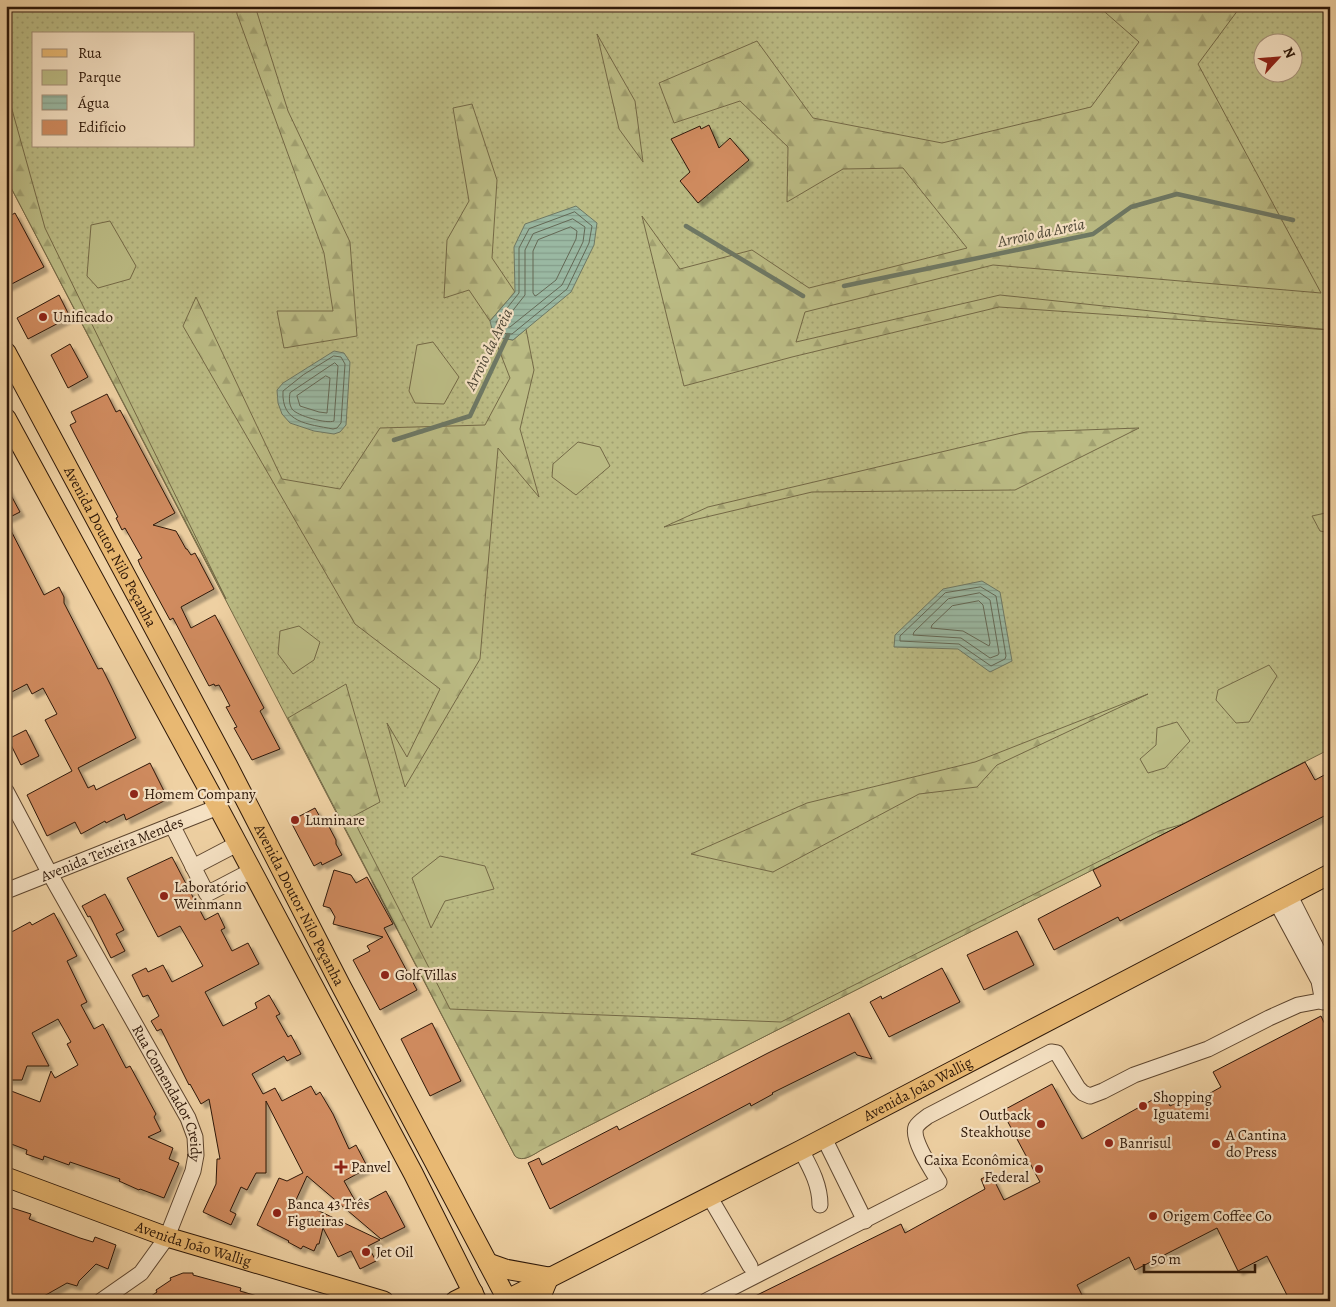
<svg xmlns="http://www.w3.org/2000/svg" width="1336" height="1307" font-family="Alegreya,serif">
	<style>
		.grass { fill: url(#grass-dots); stroke: #746946; fill-rule: evenodd }
		.forest { fill: url(#forest-firs); stroke: #746946 }
		.park { fill: #bbbb84; stroke: #746946 }
		.water { fill: url(#water-rules); stroke: #6e7864 }
		.lines { fill: none; stroke-linecap: round; stroke-linejoin: round }
		.shore { stroke: #646855; stroke-width: 1 }
		.stream { stroke: #6e7864; stroke-width: 4.5 }
		.building { fill: #d08b5f; stroke: #2d1708; filter: url(#shadow) }
		.minor-casing { stroke: #5e462f; stroke-width: 17 }
		.major-casing { stroke: #2d1708; stroke-width: 21 }
		.minor { stroke: #f5e1c3; stroke-width: 15 }
		.major { stroke: #e8b872; stroke-width: 19 }
		.poi-dot { fill: #8f2418; stroke: #f5e1c3; stroke-width: 2 }
		.labels { text-anchor: middle; stroke-width: 4.5; stroke-linejoin: round; paint-order: stroke }
		.poi-label { font-size: 15px; fill: #2d1708; stroke: #f5e1c3; text-anchor: start }
		.street-label { font-size: 15px; fill: #2d1708; stroke: #f5e1c3 }
		.water-label { font-size: 16px; font-style: italic; fill: #4e4736; stroke: #f5e1c3 }
	</style>
	<defs>
		<pattern id="grass-dots" width="8" height="8" patternUnits="userSpaceOnUse" patternTransform="scale(1.25)"><rect width="8" height="8" fill="#bbbb84"/><path d="M2 2h.1M6 6h.1" fill="none" stroke="#a1a070" stroke-width="1.8" stroke-linecap="round"/></pattern>
		<pattern id="forest-firs" width="22" height="20" patternUnits="userSpaceOnUse" patternTransform="scale(1.25)"><rect width="22" height="20" fill="#bbbb84"/><path d="M5 1l3.5 6h-7zM16 11l3.5 6h-7z" fill="#a1a070"/></pattern>
		<pattern id="water-rules" width="6" height="5" patternUnits="userSpaceOnUse" patternTransform="scale(1.25)"><rect width="6" height="5" fill="#9ab8a2"/><path d="M0 2.5h6" fill="none" stroke="#859d8a"/></pattern>
		<filter id="shadow"><feDropShadow dx="4.5" dy="4.5" stdDeviation="1" flood-color="#0004"/></filter>
	</defs>
	<rect width="100%" height="100%" fill="#efd1a3"/>
	<filter id="stains"><feTurbulence type="fractalNoise" baseFrequency=".004" numOctaves="4"/><feColorMatrix values="0 0 0 0 .2 0 0 0 0 .09 0 0 0 0 .02 0 0 0 .5 -.17"/></filter>
	<radialGradient id="worn" r=".72"><stop offset=".6" stop-color="#630" stop-opacity="0"/><stop offset="1" stop-color="#630" stop-opacity=".3"/></radialGradient>
	<!-- grass -->
	<path class="grass" d="M6 6H1330V749L543 1149C534 1154 523 1163 515 1156L6 178ZM34 34H194V146H34ZM1264 42H1294V72H1264Z"/>
	<!-- forest -->
	<g class="forest">
		<polygon points="236,6 255,6 288,111 350,242 357,336 284,348 277,311 333,311 324,253 237,14"/>
		<polygon points="1098,6 1241,6 1198,64 1321,293 993,265 805,312 796,342 1000,295 1330,330 999,307 792,357 684,386 642,216 680,269 752,250 809,288 967,248 903,168 843,169 787,202 788,147 740,101 674,123 659,83 757,41 813,118 942,143 1091,107 1139,42"/>
		<polygon points="597,34 635,101 643,162 619,129"/>
		<polygon points="6,88 45,228 226,599 6,178"/>
		<polygon points="472,104 497,180 492,258 515,292 490,321 469,290 444,298 447,240 469,201 453,108"/>
		<polygon points="196,297 282,479 340,489 380,428 485,425 510,378 494,337 513,340 526,329 534,370 520,429 539,497 498,448 480,659 405,787 387,723 407,757 440,689 355,624 183,326"/>
		<polygon points="1139,428 1015,490 812,492 664,527 708,507 1026,432"/>
		<path d="M346 684 380 802 352 817 450 1009 781 1022 1159 831 1183 824 543 1149C534 1154 523 1163 515 1156L288 718Z"/>
		<polygon points="1148,694 997,765 977,787 919,794 773,872 691,854 807,803 975,762"/>
	</g>
	<!-- park -->
	<g class="park">
		<polygon points="110,221 136,266 130,279 98,288 87,276 91,225"/>
		<polygon points="433,342 459,377 444,404 415,403 409,391 417,345"/>
		<polygon points="578,442 600,447 610,466 576,495 552,477 553,464"/>
		<polygon points="1330,512 1330,533 1320,531 1312,516"/>
		<polygon points="299,626 320,642 314,660 293,674 278,654 280,631"/>
		<polygon points="1269,665 1277,676 1249,722 1236,723 1216,700 1218,690"/>
		<polygon points="1177,722 1190,741 1165,768 1148,773 1140,759 1156,745 1157,728"/>
		<polygon points="440,856 485,866 494,889 445,901 431,928 412,878"/>
	</g>
	<!-- water -->
	<g class="water">
		<polygon points="576,206 597,223 594,245 571,292 513,340 494,337 490,321 515,292 514,247 525,224"/>
		<polygon points="334,351 344,353 350,362 346,425 340,432 334,434 314,431 290,423 282,414 278,403 277,390 283,383"/>
		<polygon points="982,581 1000,592 1012,661 990,672 958,649 894,647 895,635 943,589"/>
	</g>
	<g class="lines">
		<!-- shore -->
		<g class="shore">
			<polygon points="575,212 592,226 589,243 567,289 512,334 499,333 496,322 519,293 519,248 529,229"/>
			<polygon points="573,219 585,227 583,242 562,285 510,327 504,327 503,323 525,295 525,250 533,234"/>
			<polygon points="571,227 577,231 576,239 556,280 537,295 535,296 533,293 533,251 538,240"/>
			<path d="M334 356 341 357 345 364 341 423 337 428 333 429C308 424 281 423 283 391L303 375Z"/>
			<path d="M335 363 338 366 334 421C327 424 297 416 292 409 289 404 289 398 290 393Z"/>
			<polygon points="326,376 330,378 327,413 319,412 300,406 297,396"/>
			<polygon points="981,587 996,596 1006,656 1005,659 991,666 959,644 900,641 900,636 945,593"/>
			<polygon points="980,593 990,600 999,653 998,655 990,658 961,638 913,635 914,632 948,599"/>
			<polygon points="979,601 983,605 990,643 989,646 963,631 931,628 932,625 952,606"/>
		</g>
		<!-- stream -->
		<g class="stream">
			<polyline points="686,226 803,296"/>
			<polyline points="844,286 1093,234 1131,207 1177,194 1293,220"/>
			<polyline points="394,440 470,416 508,335"/>
		</g>
	</g>
	<!-- building -->
	<g class="building">
		<polygon points="709,125 719,148 730,138 749,160 698,203 680,181 690,172 671,139 700,126 701,129"/>
		<polygon points="15,213 44,267 6,287 6,218"/>
		<polygon points="59,295 70,317 28,339 17,318"/>
		<polygon points="70,344 88,377 68,388 51,355"/>
		<polygon points="107,394 116,412 120,410 175,513 153,525 176,531 186,549 187,549 191,555 195,553 214,589 181,607 191,628 215,615 264,708 260,711 280,749 252,760 234,728 237,727 226,707 230,706 219,685 215,686 214,684 209,686 173,618 170,620 140,565 138,560 142,558 125,528 122,530 116,518 118,517 74,433 70,425 76,422 71,412"/>
		<polygon points="6,486 20,512 6,519"/>
		<polygon points="6,521 44,595 59,587 64,597 64,603 98,669 102,668 111,686 136,738 78,768 88,788 94,785 96,790 150,763 168,799 126,820 124,814 106,823 105,821 81,834 75,822 47,836 27,795 72,771 45,720 57,714 43,688 32,694 27,684 6,695"/>
		<polygon points="26,730 39,756 21,765 8,739"/>
		<polygon points="1305,762 1315,780 1330,772 1330,813 1120,921 1118,917 1054,950 1038,919 1101,886 1093,870"/>
		<polygon points="315,808 321,819 325,819 336,840 336,844 342,855 322,865 321,862 314,866 292,824 298,821 296,818"/>
		<polygon points="172,857 205,920 218,913 225,928 221,930 232,951 248,943 259,964 205,992 223,1026 257,1008 255,1003 269,995 280,1014 276,1016 288,1037 291,1035 301,1054 287,1061 284,1056 252,1074 263,1094 275,1088 282,1101 311,1086 316,1095 320,1092 333,1114 349,1149 356,1145 368,1168 344,1181 358,1206 386,1191 405,1227 381,1239 307,1176 296,1200 380,1240 368,1246 376,1261 360,1269 351,1251 338,1257 323,1228 319,1244 317,1244 314,1251 303,1246 301,1249 288,1242 289,1241 257,1225 279,1178 287,1181 303,1173 266,1101 266,1173 256,1173 247,1190 241,1187 230,1211 236,1214 231,1225 203,1212 216,1184 217,1159 220,1159 209,1099 201,1104 190,1084 189,1085 161,1029 157,1031 151,1021 159,1016 148,995 143,997 132,975 146,968 148,972 163,965 172,982 203,966 180,926 158,937 127,878"/>
		<polygon points="334,870 351,875 356,883 367,877 393,924 384,928 417,990 380,1010 353,960 370,951 367,946 383,937 333,924 335,917 330,908 323,906"/>
		<polygon points="105,894 124,930 116,934 125,951 111,958 90,916 88,917 82,906"/>
		<polygon points="54,913 77,956 67,961 87,1002 81,1005 94,1029 103,1024 126,1068 130,1066 156,1114 154,1117 161,1131 148,1137 173,1148 169,1159 179,1163 164,1198 140,1189 139,1190 119,1181 120,1179 70,1162 69,1165 44,1156 43,1160 26,1154 27,1150 6,1142 6,1089 40,1102 51,1071 55,1078 78,1065 67,1044 71,1042 58,1019 32,1033 49,1066 27,1066 22,1080 6,1080 6,935 30,922 32,925"/>
		<polygon points="1017,931 1034,965 984,990 967,955"/>
		<polygon points="942,968 960,1002 889,1037 870,1002 881,996 882,999"/>
		<polygon points="849,1013 872,1059 857,1055 855,1052 772,1093 773,1094 751,1106 750,1103 550,1209 528,1163 539,1158 542,1165 617,1126 619,1130 768,1053"/>
		<polygon points="1321,1016 1330,1035 1330,1301 1290,1301 1267,1256 1238,1271 1217,1228 1135,1270 1129,1257 1077,1285 1085,1301 745,1301 901,1224 905,1233 985,1189 981,1179 991,1174 1004,1200 1040,1182 1002,1111 1052,1084 1082,1139 1163,1094 1170,1106 1195,1093 1198,1100 1221,1087 1213,1072"/>
		<polygon points="432,1023 461,1081 430,1096 401,1039"/>
		<polygon points="9,1207 31,1214 29,1219 80,1238 93,1242 95,1237 116,1245 108,1269 96,1264 79,1281 77,1286 67,1283 44,1296 47,1301 6,1301 6,1215"/>
		<polygon points="183,1273 193,1273 193,1275 241,1288 240,1291 264,1298 263,1301 144,1301 157,1292 156,1290 171,1280 170,1278"/>
	</g>
	<g class="lines">
		<!-- minor casing -->
		<g class="minor-casing">
			<g id="minor">
				<path id="s1" d="M6 791 50 874 188 1118 195 1137 196 1155 193 1171 167 1237 141 1273 101 1301"/>
				<polyline points="172,825 207,894 251,871"/>
				<polyline points="193,867 237,844"/>
				<path id="s2" d="M6 891 218 807"/>
				<polyline points="1290,896 1330,975"/>
				<polyline points="1277,903 1319,981 1323,1002"/>
				<polyline points="824,1138 865,1221"/>
				<path d="M801 1150C810 1167 820 1184 820 1205"/>
				<polyline points="709,1196 750,1266"/>
				<path d="M706 1301 939 1182C933 1172 911 1139 916 1127 918 1123 924 1119 928 1116L1051 1052 1057 1053 1078 1088 1083 1093 1090 1096 1103 1091 1134 1075 1208 1049 1269 1018 1298 1005 1330 999"/>
			</g>
		</g>
		<!-- major casing -->
		<g class="major-casing">
			<g id="major">
				<path id="s3" d="M6 352 228 766 340 984 508 1301"/>
				<polyline points="6,418 218,807 413,1173 477,1301"/>
				<path id="s4" d="M6 1177 167 1237 384 1301"/>
				<polyline points="488,1263 505,1269 549,1277"/>
				<polyline points="455,1301 473,1292"/>
				<path id="s5" d="M504 1301 801 1150 1330 874"/>
				<polyline points="539,1301 549,1277"/>
			</g>
		</g>
		<!-- minor -->
		<use href="#minor" class="minor"/>
		<!-- major -->
		<use href="#major" class="major"/>
	</g>
	<!-- markers -->
	<g class="poi-dot">
		<circle cx="43" cy="317" r="5"/>
		<circle cx="134" cy="794" r="5"/>
		<circle cx="295" cy="820" r="5"/>
		<circle cx="164" cy="896" r="5"/>
		<circle cx="385" cy="975" r="5"/>
		<circle cx="1143" cy="1106" r="5"/>
		<circle cx="1041" cy="1124" r="5"/>
		<circle cx="1109" cy="1143" r="5"/>
		<circle cx="1216" cy="1144" r="5"/>
		<path d="M338.5 1159.5h5v5h5v5h-5v5h-5v-5h-5v-5h5z"/>
		<circle cx="1039" cy="1169" r="5"/>
		<circle cx="277" cy="1213" r="5"/>
		<circle cx="1153" cy="1216" r="5"/>
		<circle cx="366" cy="1252" r="5"/>
	</g>
	<g class="labels">
		<!-- poi labels -->
		<g class="poi-label">
			<text x="53" y="322">Unificado</text>
			<text x="144" y="799">Homem Company</text>
			<text x="305" y="825">Luminare</text>
			<text x="174" y="892">Laboratório<tspan x="174" dy="17">Weinmann</tspan></text>
			<text x="395" y="980">Golf Villas</text>
			<text x="1153" y="1102">Shopping<tspan x="1153" dy="17">Iguatemi</tspan></text>
			<text x="1031" y="1120" text-anchor="end">Outback<tspan x="1031" dy="17">Steakhouse</tspan></text>
			<text x="1226" y="1140">A Cantina<tspan x="1226" dy="17">do Press</tspan></text>
			<text x="1119" y="1148">Banrisul</text>
			<text x="1029" y="1165" text-anchor="end">Caixa Econômica<tspan x="1029" dy="17">Federal</tspan></text>
			<text x="351" y="1172">Panvel</text>
			<text x="287" y="1209">Banca 43 Três<tspan x="287" dy="17">Figueiras</tspan></text>
			<text x="1163" y="1221">Origem Coffee Co</text>
			<text x="376" y="1257">Jet Oil</text>
		</g>
		<!-- street labels -->
		<g class="street-label">
			<text dy="5" stroke="none"><textPath href="#s3" startOffset="221">Avenida Doutor Nilo Peçanha</textPath></text>
			<text dy="5" stroke="none"><textPath href="#s2" startOffset="114">Avenida Teixeira Mendes</textPath></text>
			<text dy="5" stroke="none"><textPath href="#s3" startOffset="626">Avenida Doutor Nilo Peçanha</textPath></text>
			<text dy="5" stroke="none"><textPath href="#s5" startOffset="465">Avenida João Wallig</textPath></text>
			<text dy="5" stroke="none"><textPath href="#s1" startOffset="344">Rua Comendador Creidy</textPath></text>
			<text dy="5" stroke="none"><textPath href="#s4" startOffset="199">Avenida João Wallig</textPath></text>
		</g>
		<!-- water labels -->
		<g class="water-label">
			<text transform="translate(1041 232) rotate(-12)" y="6">Arroio da Areia</text>
			<text transform="translate(488 349) rotate(-64)" y="6">Arroio da Areia</text>
		</g>
	</g>
	<!-- margin -->
	<rect width="1336" height="1307" fill="none" stroke="#efd1a3" stroke-width="25"/>
	<rect x="8" y="8" width="1321" height="1292" fill="none" stroke="#2d1708" stroke-width="2.5"/>
	<rect x="12" y="12" width="1311" height="1282" fill="none" stroke="#2d1708"/>
	<!-- legend -->
	<rect x="32" y="32" width="162" height="115" fill="#f5e1c3" stroke="#a59078"/>
	<rect x="42" y="49" width="25" height="8" fill="#e8b872" stroke="#a59078"/>
	<text x="78" y="58" font-size="15" fill="#2d1708">Rua</text>
	<rect x="42" y="70" width="25" height="15" fill="#bbbb84" stroke="#a59078"/>
	<text x="78" y="82" font-size="15" fill="#2d1708">Parque</text>
	<rect x="42" y="95" width="25" height="15" fill="url(#water-rules)" stroke="#a59078"/>
	<text x="78" y="108" font-size="15" fill="#2d1708">Água</text>
	<rect x="42" y="120" width="25" height="15" fill="#d08b5f" stroke="#a59078"/>
	<text x="78" y="132" font-size="15" fill="#2d1708">Edifício</text>
	<!-- north arrow -->
	<g transform="translate(1278 58) rotate(64)"><circle r="24" fill="#f5e1c3" stroke="#a59078"/>
	<path d="M0-4L9 19L0 12L-9 19Z" fill="#8f2418"/>
	<text y="-8" font-size="14" font-weight="bold" text-anchor="middle" fill="#2d1708">N</text>
	</g>
	<!-- scale -->
	<path d="M1144 1264v8h111v-8" fill="none" stroke="#2d1708" stroke-width="2.5"/>
	<text x="1151" y="1264" font-size="15" fill="#2d1708" stroke="#f5e1c3" stroke-width="4" paint-order="stroke">50 m</text>
	<rect width="100%" height="100%" filter="url(#stains)"/>
	<rect width="100%" height="100%" fill="url(#worn)"/>
</svg>
